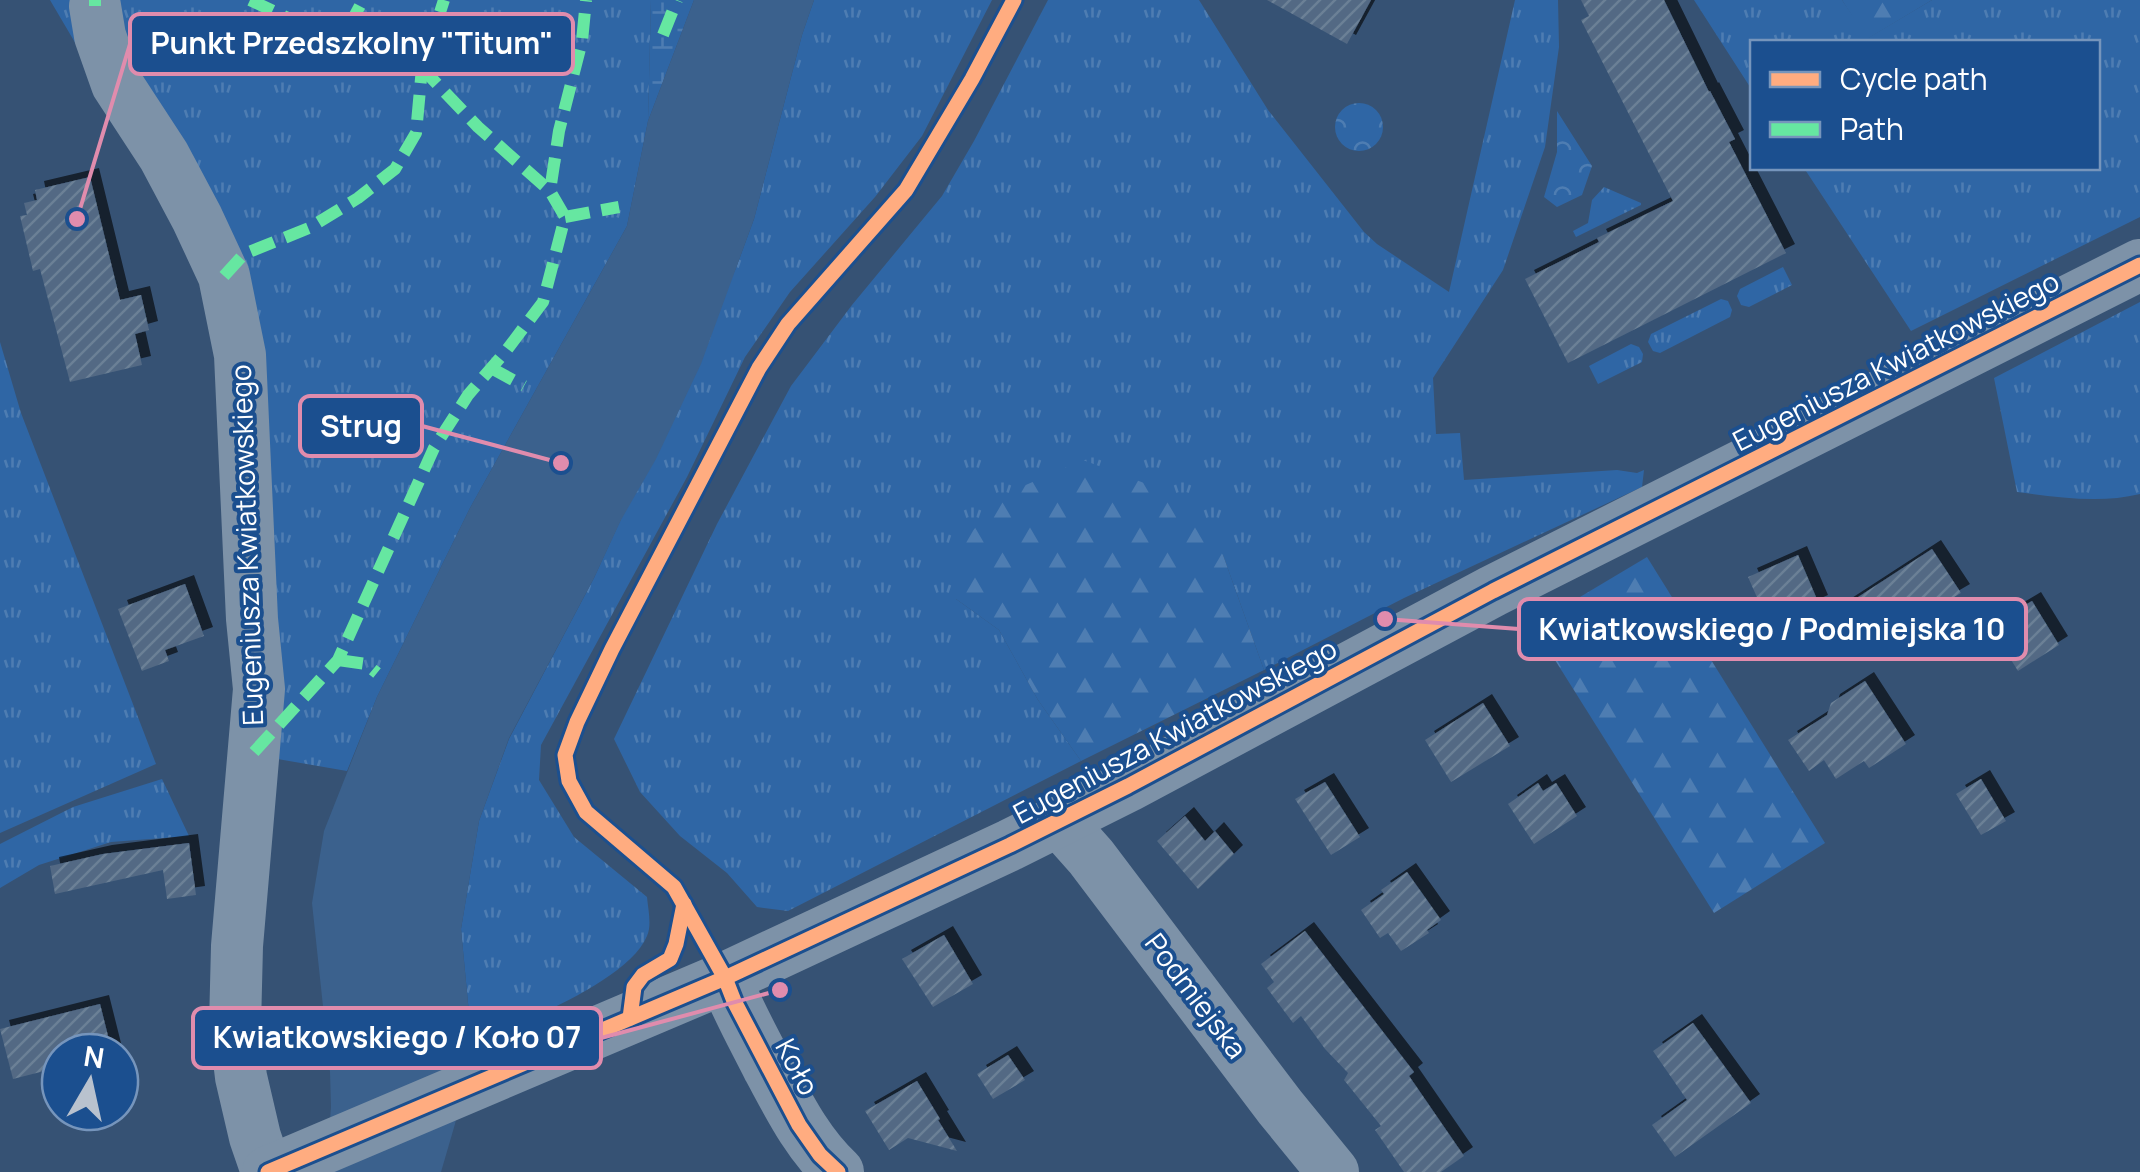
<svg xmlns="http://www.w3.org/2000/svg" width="2140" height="1172" font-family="Manrope,sans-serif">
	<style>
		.grass { fill: url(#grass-tufts) }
		.forest { fill: url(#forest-firs) }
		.wetland { fill: url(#wetland-marsh) }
		.park { fill: url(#park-crowns) }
		.water { fill: #3b618d }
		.building { fill: url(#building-hatch); filter: url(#shadow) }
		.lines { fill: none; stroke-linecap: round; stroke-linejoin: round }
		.minor { stroke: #7d92a8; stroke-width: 52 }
		.quiet { stroke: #66e7a1; stroke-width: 12; stroke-dasharray: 25 12; stroke-linecap: butt }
		.cycleway-casing { stroke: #1b4f8f; stroke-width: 21 }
		.cycleway { stroke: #ffac80; stroke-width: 15 }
		.labels { text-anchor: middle; stroke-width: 8; stroke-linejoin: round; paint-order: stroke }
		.street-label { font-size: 28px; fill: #fff; stroke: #1b4f8f }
		.leader { fill: none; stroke: #e08cad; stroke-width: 4 }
		.callout-dot { fill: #e08cad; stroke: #1b4f8f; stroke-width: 4 }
		.callout { fill: #1b4f8f; stroke: #e08cad; stroke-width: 4 }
		.callout-label { font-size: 30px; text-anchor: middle; font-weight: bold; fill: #fff }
	</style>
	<defs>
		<pattern id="grass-tufts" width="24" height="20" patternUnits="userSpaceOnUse" patternTransform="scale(2.5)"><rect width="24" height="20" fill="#2f66a5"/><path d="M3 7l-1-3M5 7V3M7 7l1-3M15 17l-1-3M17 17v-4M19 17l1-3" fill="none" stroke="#4e7db2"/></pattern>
		<pattern id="forest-firs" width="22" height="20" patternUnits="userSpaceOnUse" patternTransform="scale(2.5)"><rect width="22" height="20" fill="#2f66a5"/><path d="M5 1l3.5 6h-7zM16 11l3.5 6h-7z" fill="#4e7db2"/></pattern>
		<pattern id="wetland-marsh" width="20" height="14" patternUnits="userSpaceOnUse" patternTransform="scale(2.5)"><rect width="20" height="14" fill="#2f66a5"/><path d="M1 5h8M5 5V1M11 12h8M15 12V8" fill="none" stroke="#4e7db2"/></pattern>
		<pattern id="park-crowns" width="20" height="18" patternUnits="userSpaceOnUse" patternTransform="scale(2.5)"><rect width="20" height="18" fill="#2f66a5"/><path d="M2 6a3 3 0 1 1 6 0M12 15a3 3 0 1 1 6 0" fill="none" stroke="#4e7db2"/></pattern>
		<pattern id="building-hatch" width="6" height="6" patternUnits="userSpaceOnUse" patternTransform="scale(2.5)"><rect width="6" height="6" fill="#526984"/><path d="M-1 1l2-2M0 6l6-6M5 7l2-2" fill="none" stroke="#6c8096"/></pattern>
		<filter id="shadow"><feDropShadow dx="9" dy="-9" stdDeviation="0" flood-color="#0009"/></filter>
	</defs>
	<rect width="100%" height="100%" fill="#365274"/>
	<!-- grass -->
	<g class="grass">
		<polygon points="50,0 651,0 648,121 627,226 470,508 377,697 347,771 266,757 230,373 200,255"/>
		<path d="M814 0H992L922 136 875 197 790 292 745 357 687 477 541 745 539 780 574 837 647 897C648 909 652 925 647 936 628 982 518 1023 472 1045L461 929 479 821 509 739 594 578 736 268 754 219 802 35Z"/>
		<polygon points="1048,0 1199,0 1268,110 1364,232 1377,244 1449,292 1515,0 1558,0 1559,47 1545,147 1503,270 1433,378 1436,434 1460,433 1464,480 1617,470 1637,473 1644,470 1642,487 1404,598 1264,670 1223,555 956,599 999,630 1038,700 1081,761 788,911 757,907 727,873 680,836 640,792 614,739 717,524 791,386 852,305 942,196 974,141"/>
		<polygon points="1694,0 1842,0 1868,38 1932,0 2140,0 2140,217 1911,331 1804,168 2098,168 2098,42 1752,42 1752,90"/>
		<polygon points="1604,187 1641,203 1641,205 1576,237 1573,231 1588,223 1592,200"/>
		<polygon points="1783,267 1792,285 1749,307 1741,305 1737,296 1740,289"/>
		<polygon points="1721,299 1728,301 1732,310 1730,317 1660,353 1653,351 1648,342 1651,334"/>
		<path d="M2140 302V494C2099 504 2058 497 2017 492L1994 378Z"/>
		<polygon points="0,342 21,413 156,764 0,833"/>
		<polygon points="1631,344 1639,347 1643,354 1642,362 1598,384 1589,366"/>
		<polygon points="162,779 189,836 111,842 39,865 0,888 0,844 73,807"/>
	</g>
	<!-- forest -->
	<g class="forest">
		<polygon points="1842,0 1932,0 1867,39"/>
		<polygon points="1083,460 1168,492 1223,555 1264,670 1081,761 1038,700 999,630 956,599 957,546 1012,491"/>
		<polygon points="1647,557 1825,843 1714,913 1533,625"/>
	</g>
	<!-- wetland -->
	<polygon class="wetland" points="651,0 694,0 648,121"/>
	<!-- park -->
	<g class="park">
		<circle cx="1359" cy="127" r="24"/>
		<polygon points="1557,111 1592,166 1582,195 1557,207 1544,197 1557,152"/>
	</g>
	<!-- water -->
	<polygon class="water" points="694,0 814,0 802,35 754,219 701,364 656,459 621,520 594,578 509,738 479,821 461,929 472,1045 455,1124 441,1172 326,1172 331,1107 330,1072 312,903 324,831 377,697 470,508 627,226 648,121"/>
	<!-- building -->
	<g class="building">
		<polygon points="1267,0 1371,0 1347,44"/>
		<polygon points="1581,0 1664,0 1709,92 1710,91 1735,139 1729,142 1786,253 1568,363 1525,279 1599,242 1597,238 1673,201 1581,20 1589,16"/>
		<polygon points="90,177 120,300 141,295 149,330 135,334 142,365 70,382 40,269 33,271 20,216 27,215 24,203 37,200 35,190"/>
		<polygon points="1932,549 1961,593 1925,614 1921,608 1857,651 1829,616"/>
		<polygon points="1798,555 1819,604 1777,622 1770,607 1763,611 1748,577"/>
		<polygon points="185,584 204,636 165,650 169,661 142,671 118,609"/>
		<polygon points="2032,601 2059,645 2018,671 1990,626"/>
		<polygon points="1865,681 1906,744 1869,768 1864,761 1836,779 1824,760 1809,771 1788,740 1827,715 1831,703"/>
		<polygon points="1483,703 1510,746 1451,782 1425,740"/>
		<polygon points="1981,779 2006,821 1981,835 1956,794"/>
		<polygon points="1325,782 1360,837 1331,855 1295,799"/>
		<polygon points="1538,783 1543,791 1556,783 1577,816 1534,844 1508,804"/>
		<polygon points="1185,816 1205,841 1215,831 1234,854 1198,889 1157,841"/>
		<polygon points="189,843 196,895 167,899 163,870 55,894 50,866 103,854"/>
		<polygon points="1407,872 1441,920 1427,930 1429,933 1401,951 1388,933 1380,938 1361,910 1384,894 1381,890"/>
		<polygon points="1305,931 1414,1072 1409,1076 1464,1156 1441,1172 1404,1172 1375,1130 1381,1126 1344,1080 1348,1073 1325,1049 1301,1016 1293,1023 1267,988 1274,982 1261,964"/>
		<polygon points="944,935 973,984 933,1007 902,959"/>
		<polygon points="100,1004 112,1052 60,1052 60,1067 13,1079 0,1029"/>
		<polygon points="1693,1023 1751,1103 1675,1157 1652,1125 1687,1100 1653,1051"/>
		<polygon points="1008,1055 1025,1080 993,1099 977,1074"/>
		<polygon points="917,1081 940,1119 938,1120 957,1151 908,1138 889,1150 865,1111"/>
	</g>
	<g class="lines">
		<!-- minor -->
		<g class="minor">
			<polyline points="95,6 100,36 117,84 164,156 197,218 224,276 240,355 252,619 259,689 237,946 235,1026 241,1077 255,1137 267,1172"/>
			<polyline points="1059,821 1091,857 1280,1107 1333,1172"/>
			<path d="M725 978C737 1009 754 1039 769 1069 789 1106 807 1143 838 1172"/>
			<polyline points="268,1172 725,978 1010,845 1128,786 1493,591 2140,265"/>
		</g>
		<!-- quiet -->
		<g class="quiet">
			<polyline points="95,0 95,6"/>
			<polyline points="250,0 307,27 348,28 422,68 478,127 550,191"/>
			<polyline points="348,28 363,0"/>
			<polyline points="663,35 677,0"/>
			<polyline points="565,217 619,207"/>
			<polyline points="224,276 244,254 309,228 358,198 395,169 416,133 422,68 444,0"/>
			<polyline points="491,368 524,386"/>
			<polyline points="338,660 366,664 377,673"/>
			<polyline points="254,752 338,660 434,448 468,395 506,351 543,302 565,217 550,191 559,131 582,41 586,0"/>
		</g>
		<!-- cycleway casing -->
		<g class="cycleway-casing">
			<g id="cycleway">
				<polyline points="630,1018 634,987 643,975 670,959 676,944 684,904"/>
				<polyline points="268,1172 725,978 1010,845 1128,786 1493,591 2140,265"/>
				<polyline points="838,1172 820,1155 799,1125 734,1001 725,978 674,887 586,812 569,781 565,755 577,722 612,649 759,368 788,324 906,190 972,79 1014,0"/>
			</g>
		</g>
		<!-- cycleway -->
		<use href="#cycleway" class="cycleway"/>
	</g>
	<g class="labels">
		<!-- street labels -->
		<g class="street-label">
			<text transform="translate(1896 361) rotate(-27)" y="10">Eugeniusza Kwiatkowskiego</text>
			<text transform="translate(247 545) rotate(-92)" y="10">Eugeniusza Kwiatkowskiego</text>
			<text transform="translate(1175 731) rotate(-28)" y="10">Eugeniusza Kwiatkowskiego</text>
			<text transform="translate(1196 996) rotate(53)" y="10">Podmiejska</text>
			<text transform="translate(797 1067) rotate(62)" y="10">Koło</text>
		</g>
	</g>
	<!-- callouts -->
	<path class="leader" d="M77 219L130 44M561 463L422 426M1385 619L1519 629M780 990L601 1038"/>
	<g class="callout-dot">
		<circle cx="77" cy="219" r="10"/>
		<circle cx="561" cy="463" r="10"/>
		<circle cx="1385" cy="619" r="10"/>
		<circle cx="780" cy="990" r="10"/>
	</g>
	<g class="callout">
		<rect x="130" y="14" width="443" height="60" rx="10"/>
		<rect x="300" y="396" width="122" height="60" rx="10"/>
		<rect x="1519" y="599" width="507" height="60" rx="10"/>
		<rect x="193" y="1008" width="408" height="60" rx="10"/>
	</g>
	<g class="callout-label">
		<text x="352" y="54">Punkt Przedszkolny "Titum"</text>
		<text x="361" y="437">Strug</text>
		<text x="1772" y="640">Kwiatkowskiego / Podmiejska 10</text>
		<text x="397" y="1048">Kwiatkowskiego / Koło 07</text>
	</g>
	<!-- legend -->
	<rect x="1750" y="40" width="350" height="130" fill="#1b4f8f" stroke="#7695bc" stroke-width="2.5"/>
	<rect x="1770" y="72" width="50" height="15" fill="#ffac80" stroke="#7695bc" stroke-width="2.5"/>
	<text x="1840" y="90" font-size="30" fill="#ffffff">Cycle path</text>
	<rect x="1770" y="122" width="50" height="15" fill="#66e7a1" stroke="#7695bc" stroke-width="2.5"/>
	<text x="1840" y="140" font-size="30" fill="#ffffff">Path</text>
	<!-- north arrow -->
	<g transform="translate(90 1082) rotate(9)"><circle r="48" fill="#1b4f8f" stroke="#7695bc" stroke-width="2.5"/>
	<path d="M0-8L18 38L0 25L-18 38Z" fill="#b9c2ce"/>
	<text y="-15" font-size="28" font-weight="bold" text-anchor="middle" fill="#ffffff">N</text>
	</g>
</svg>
